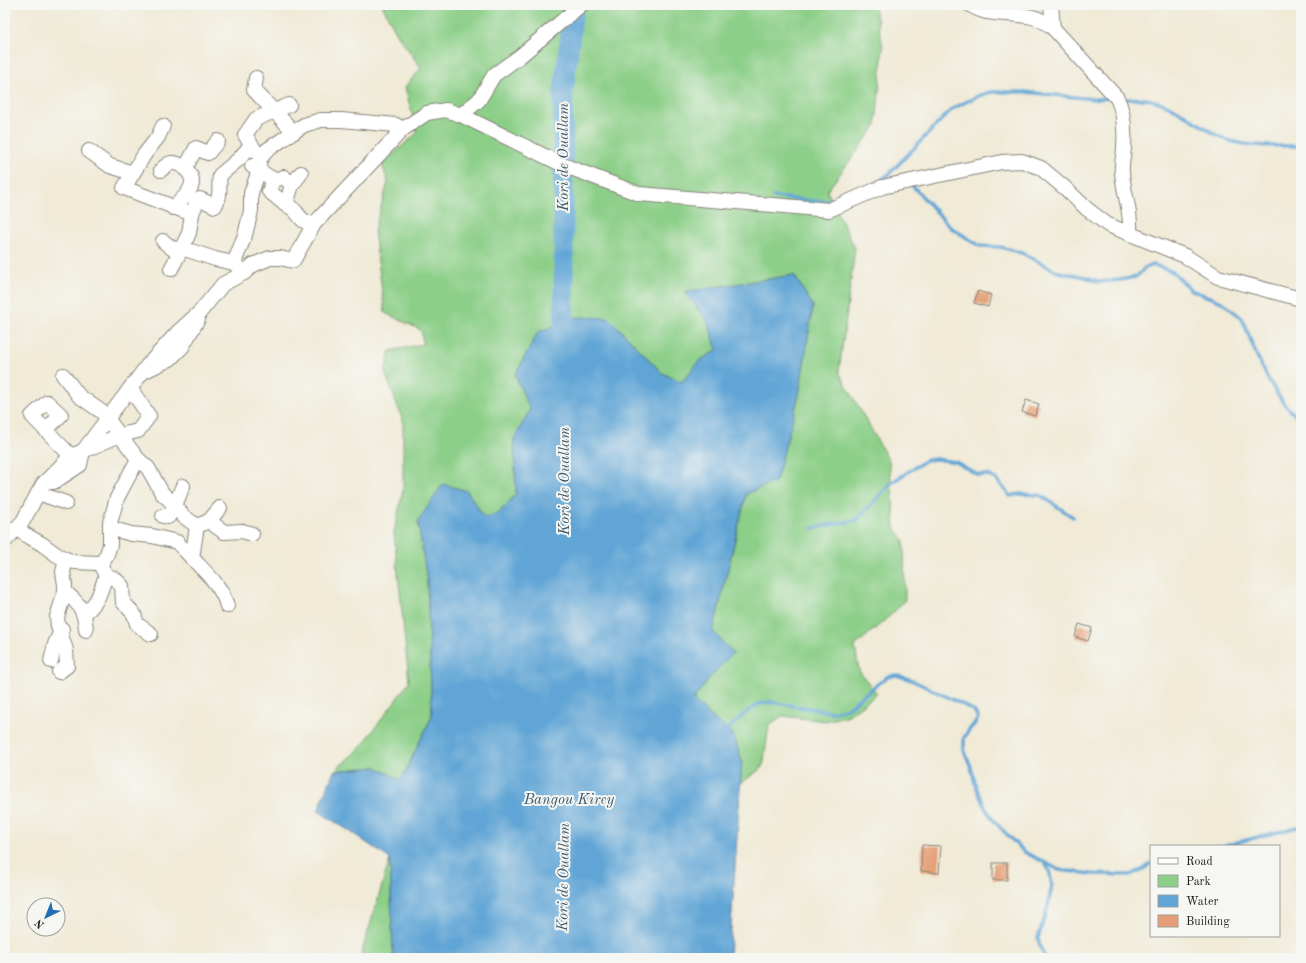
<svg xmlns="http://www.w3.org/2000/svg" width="1306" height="963" font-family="'Old Standard TT',serif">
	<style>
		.green { fill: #8ccf88; stroke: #547652 }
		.water { fill: #61a5d6; stroke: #3e6079 }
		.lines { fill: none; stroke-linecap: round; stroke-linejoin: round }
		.stream { stroke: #61a5d6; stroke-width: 3.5 }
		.river { stroke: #61a5d6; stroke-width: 20 }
		.building { fill: #e59e75 }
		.minor-casing { stroke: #868379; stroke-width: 16 }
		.minor { stroke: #fff; stroke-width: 14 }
		.labels { text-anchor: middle; stroke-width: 4; stroke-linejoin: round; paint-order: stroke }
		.water-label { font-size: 15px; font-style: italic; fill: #3b5a70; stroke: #f6f6f2 }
	</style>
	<rect width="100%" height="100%" fill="#f6f6f2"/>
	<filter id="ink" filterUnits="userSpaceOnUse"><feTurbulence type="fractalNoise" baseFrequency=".025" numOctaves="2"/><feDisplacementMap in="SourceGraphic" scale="8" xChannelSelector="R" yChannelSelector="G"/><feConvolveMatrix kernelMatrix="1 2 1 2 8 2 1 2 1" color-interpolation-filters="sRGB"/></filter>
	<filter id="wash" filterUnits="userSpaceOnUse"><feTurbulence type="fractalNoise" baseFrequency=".012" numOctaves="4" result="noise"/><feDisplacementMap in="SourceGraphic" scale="16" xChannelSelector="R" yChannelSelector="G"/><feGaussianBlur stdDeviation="0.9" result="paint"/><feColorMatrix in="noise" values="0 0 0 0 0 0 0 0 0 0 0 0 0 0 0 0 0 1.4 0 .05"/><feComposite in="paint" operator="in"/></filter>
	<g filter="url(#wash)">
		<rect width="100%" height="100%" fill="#f0ead6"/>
		<!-- green -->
		<g class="green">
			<polygon points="382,5 874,5 883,47 876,126 827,191 855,248 839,372 889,461 893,499 895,528 904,540 905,600 893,613 855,646 859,671 877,694 847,716 825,721 782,716 769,725 763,767 740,784 742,761 733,735 714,720 693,700 710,677 713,632 746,494 776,481 799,395 813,306 794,275 685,292 707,320 717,350 699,361 682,382 662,373 609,318 515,375 530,410 514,439 516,494 498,514 484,517 467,491 418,521 427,581 432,716 401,781 376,767 334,771 361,747 409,682 394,533 403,490 403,421 385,372 390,351 423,344 421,330 385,313 374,231 388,182 382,164 417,133 405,87 421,68 397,34"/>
			<polygon points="390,859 393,958 360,958"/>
		</g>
		<!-- water -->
		<polygon class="water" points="794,275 813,306 799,395 776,481 746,494 713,631 733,653 710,677 693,700 714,719 733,734 742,761 729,958 393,958 390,859 351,832 318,811 334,771 376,767 401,780 432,716 427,581 418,521 443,484 467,491 484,517 498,514 516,494 514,439 530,410 515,375 538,332 576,317 609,318 662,373 682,382 699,361 717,350 707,320 684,292"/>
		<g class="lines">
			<!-- stream -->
			<g class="stream">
				<path d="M1122 100C1155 93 1178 110 1204 127 1210 131 1217 136 1225 139 1248 148 1276 145 1301 146"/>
				<polyline points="878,182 888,175 952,109 978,96 991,92 1025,92 1094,99 1112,98"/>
				<polyline points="911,184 950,227 980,246 1001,247 1022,253 1058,272 1086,277 1099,282 1120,280 1136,277 1145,268 1154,265 1173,272 1191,290 1222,302 1242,318 1256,354 1269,381 1284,404 1301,421"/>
				<polyline points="773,197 813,201 834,201"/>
				<polyline points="813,528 857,520 891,483 926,460 936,459 956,462 978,475 988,475 997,480 1010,496 1020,494 1040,495 1073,517"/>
				<polyline points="727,730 748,711 759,704 770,702 832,712 846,709 887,677 896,675 909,679 962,704 974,711 978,717 976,722 969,730 964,738 964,750 971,767 976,787 986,809 994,821 1018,846 1026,853 1044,862 1049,870 1052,885 1047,910 1038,938 1040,947 1046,958"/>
				<polyline points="1223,846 1297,827 1301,828"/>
				<polyline points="1046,863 1059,870 1092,874 1130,875 1144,869 1151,863"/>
			</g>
			<!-- river -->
			<polyline class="river" points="564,350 563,95 574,5"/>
		</g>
		<g id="blocks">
			<!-- building -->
			<g class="building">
				<polygon points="978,291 991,295 988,307 974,303"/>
				<polygon points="1026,400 1039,404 1035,416 1022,412"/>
				<polygon points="1079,624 1092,628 1088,641 1075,637"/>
				<polygon points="922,845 941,846 939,873 921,871"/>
				<rect x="993" y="863" width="14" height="17"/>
			</g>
		</g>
	</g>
	<g filter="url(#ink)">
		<use href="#blocks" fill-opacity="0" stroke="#868379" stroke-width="1"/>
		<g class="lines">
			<!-- minor casing -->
			<g class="minor-casing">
				<g id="minor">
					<path d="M970 5C975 8 981 11 987 12 1012 17 1032 10 1053 28L1117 98C1124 112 1125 131 1124 147 1124 155 1121 163 1122 172 1123 192 1132 212 1130 233"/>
					<polyline points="1051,5 1053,28"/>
					<polyline points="256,78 254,90 294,132"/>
					<polyline points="461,115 479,100 494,75 519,57 581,5"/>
					<polyline points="163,126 158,137 144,155 124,188 192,214"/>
					<polyline points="89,151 110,166 133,173"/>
					<polyline points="256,152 245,135 256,119 289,105"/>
					<polyline points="252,166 274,180 284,177 292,185 301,173"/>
					<polyline points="185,169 196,148 208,153 218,141"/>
					<path d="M161 170C164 167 167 164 171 163 181 162 193 173 192 183 191 193 180 201 173 208"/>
					<polyline points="274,180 269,191 286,205 292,185"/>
					<path d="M286 205C301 210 296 222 314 224"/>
					<polyline points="163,241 173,249 182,248"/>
					<path d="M234 263 215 259 182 248 189 233 192 214 197 201 200 199 215 206C222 194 218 188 220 175L239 159 251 145"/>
					<polyline points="171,269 182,248"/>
					<polyline points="244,273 234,263 245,235 251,211 251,193 257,176 260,159 267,150 304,125 321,120 341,120 396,125 403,129"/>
					<polyline points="145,371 170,359 182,347 198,319"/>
					<polyline points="46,430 61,415 47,402 32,416 71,456"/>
					<polyline points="138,459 148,468 162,493 175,505 183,516 197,526 209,521 220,508"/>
					<polyline points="51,482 54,482 80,465 83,451 120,435 138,431 149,416 130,388"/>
					<polyline points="38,493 66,503"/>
					<path d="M163 516 168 517C176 508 178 496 183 486"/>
					<polyline points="209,521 224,532 242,531 252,534"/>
					<path d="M197 526 192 558C206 573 222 586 227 606"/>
					<polyline points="16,528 26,535 42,544 57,555 66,559 74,562 99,563 103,561 107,554 110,545 110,523 117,498 138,459 102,412 79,396 63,375"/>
					<polyline points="110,528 131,534 152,536 177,542 192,558"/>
					<polyline points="5,541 23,521 43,484 71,456 83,451 147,366 178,332 200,312 223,284 244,273 253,265 270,258 280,258 293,261 314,224 403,129 427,113 446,110 461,115 563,165 639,194 773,205 829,210 882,187 1002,162 1022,161 1041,168 1065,188 1087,209 1108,225 1185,256 1218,277 1301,299"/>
					<path d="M66 559 63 572 65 585V592C79 603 85 611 86 630"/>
					<polyline points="99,563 106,575 115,579 122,586 123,602 134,614 137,624 151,634"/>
					<path d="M84 614C99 602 100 592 106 575"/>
					<polyline points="51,661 55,644 62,629"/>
					<polyline points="59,672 67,666 66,650 58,626 57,617 65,592"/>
				</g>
			</g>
			<!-- minor -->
			<use href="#minor" class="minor"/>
		</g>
	</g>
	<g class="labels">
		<!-- water labels -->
		<g class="water-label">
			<text transform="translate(563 157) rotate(-90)" y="5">Kori de Ouallam</text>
			<text transform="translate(564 481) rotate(-90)" y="5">Kori de Ouallam</text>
			<text x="569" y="804">Bangou Kirey</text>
			<text transform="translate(563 877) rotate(-89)" y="5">Kori de Ouallam</text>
		</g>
	</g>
	<!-- margin -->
	<rect width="1306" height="963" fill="none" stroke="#f6f6f2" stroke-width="20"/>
	<!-- legend -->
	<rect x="1150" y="845" width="130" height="92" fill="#f6f6f2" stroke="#9f9f9c"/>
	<rect x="1158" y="858" width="20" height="6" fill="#ffffff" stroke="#9f9f9c"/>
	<text x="1186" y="865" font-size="12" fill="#1c1c1c">Road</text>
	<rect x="1158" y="875" width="20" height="12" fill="#8ccf88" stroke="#9f9f9c"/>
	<text x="1186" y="885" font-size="12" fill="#1c1c1c">Park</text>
	<rect x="1158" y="895" width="20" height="12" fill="#61a5d6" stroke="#9f9f9c"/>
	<text x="1186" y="905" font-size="12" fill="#1c1c1c">Water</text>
	<rect x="1158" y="915" width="20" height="12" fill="#e59e75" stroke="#9f9f9c"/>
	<text x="1186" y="925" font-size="12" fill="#1c1c1c">Building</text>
	<!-- north arrow -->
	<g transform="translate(46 917) rotate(223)"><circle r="19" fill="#f6f6f2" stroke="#9f9f9c"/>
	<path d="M0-3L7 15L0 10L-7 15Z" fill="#1f6fb2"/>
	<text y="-6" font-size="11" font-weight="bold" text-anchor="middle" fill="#1c1c1c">N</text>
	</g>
</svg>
